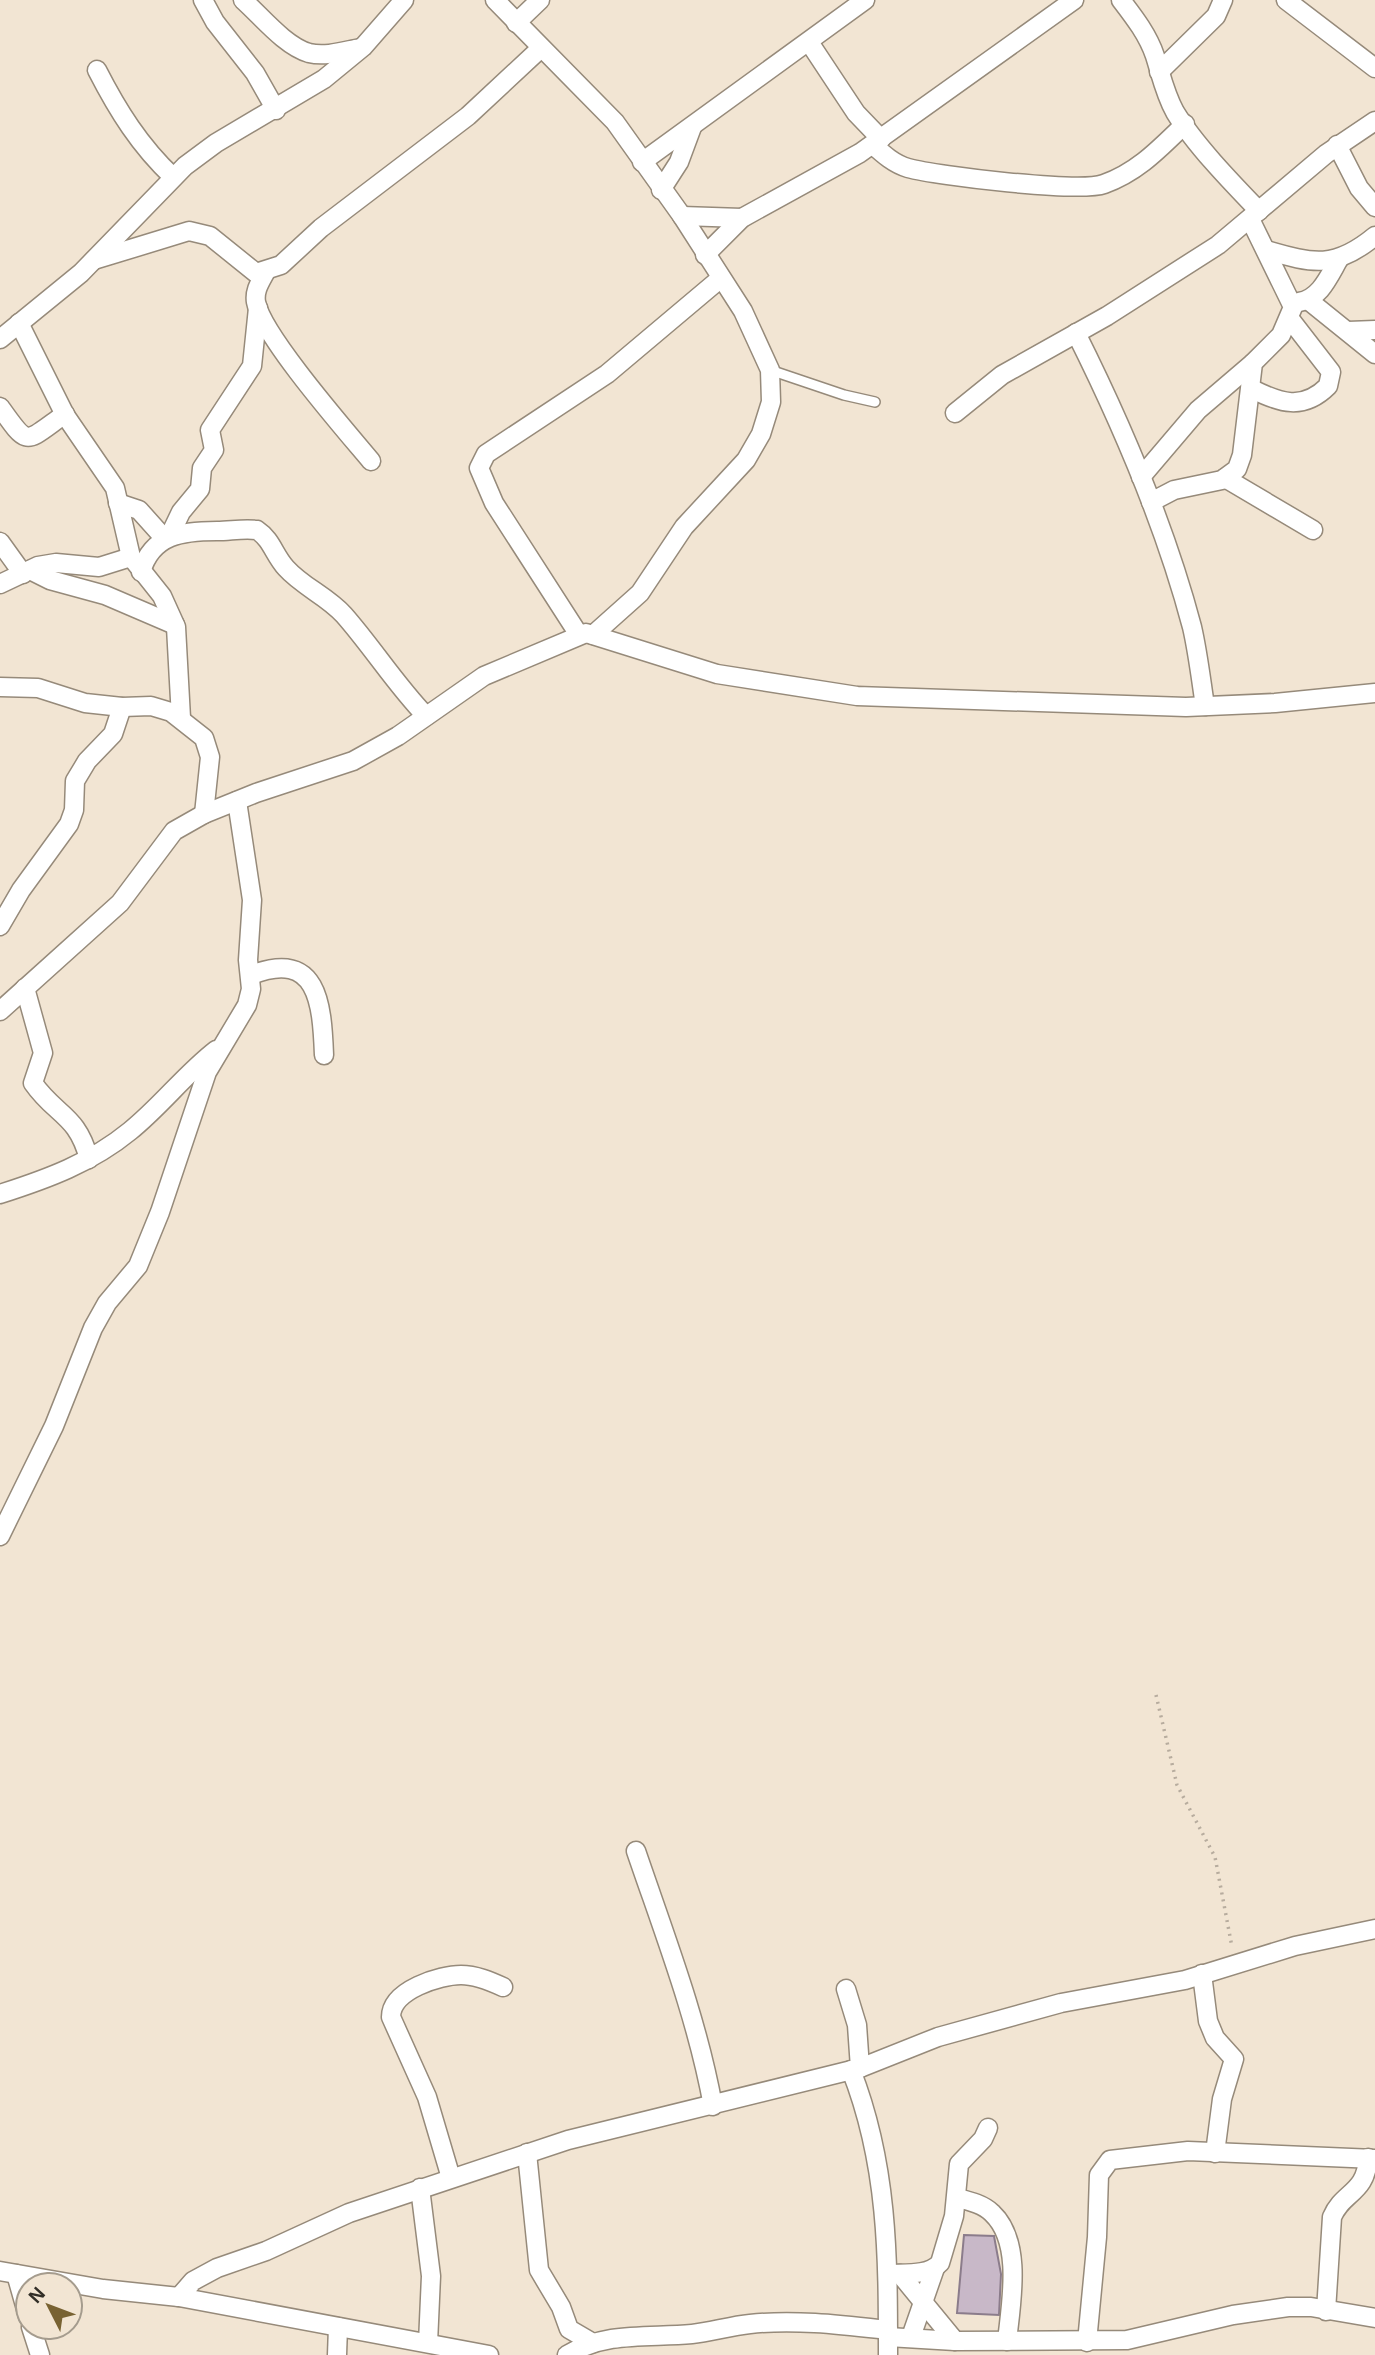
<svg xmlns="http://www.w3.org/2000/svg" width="1375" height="2355" font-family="Helvetica,sans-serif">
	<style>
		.building { fill: #c8b8c8; stroke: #8b7c8b; stroke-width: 2 }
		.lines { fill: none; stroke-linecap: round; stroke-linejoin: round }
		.lane-casing { stroke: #968a7a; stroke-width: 12 }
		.street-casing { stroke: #968a7a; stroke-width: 21 }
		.path { stroke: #b7ac9e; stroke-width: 3.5; stroke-dasharray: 2 5; stroke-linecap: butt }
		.lane { stroke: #fff; stroke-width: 9 }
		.street { stroke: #fff; stroke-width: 18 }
	</style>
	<rect width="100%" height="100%" fill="#f2e5d3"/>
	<!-- building -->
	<polygon class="building" points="964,2235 994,2236 1001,2274 999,2315 957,2313"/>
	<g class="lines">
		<!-- lane casing -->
		<g class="lane-casing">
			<polyline id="lane" points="770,370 844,395 875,402"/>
		</g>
		<!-- street casing -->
		<g class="street-casing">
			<g id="street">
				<polyline points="203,0 215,22 255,73 276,110"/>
				<path d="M243 0C262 17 285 46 309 53 326 57 344 51 360 48"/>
				<polyline points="495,0 615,122 682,216 743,311 770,370 771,402 761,434 746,460 684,527 640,593 593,635"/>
				<path d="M1121 0C1134 17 1148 35 1155 56 1161 75 1165 94 1175 112 1195 145 1232 183 1259 211"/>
				<polyline points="1286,0 1375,68"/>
				<polyline points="516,23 540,0"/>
				<polyline points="809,42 856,113 881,139"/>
				<path d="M97 70C118 111 140 146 173 177"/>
				<polyline points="1159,72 1216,16 1223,0"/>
				<path d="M873 145C883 154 894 164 908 168 938 176 1079 193 1104 184 1138 172 1160 148 1185 124"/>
				<polyline points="1337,145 1359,188 1375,207"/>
				<polyline points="642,162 865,0"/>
				<polyline points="661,190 679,162 692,127"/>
				<polyline points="682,216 742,218"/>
				<path d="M1266 250C1314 264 1335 269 1375 236"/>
				<polyline points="705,255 742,218 860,153 1074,0"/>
				<polyline points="94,260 189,231 210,236 256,273 281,265 321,228 468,116 541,48"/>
				<path d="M266 271C261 281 254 290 256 302 262 335 346 431 371 461"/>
				<polyline points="1308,300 1375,354"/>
				<path d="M1299 302C1320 299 1329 276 1339 259"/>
				<polyline points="19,323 65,415 115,488 131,557 162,596 176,627 181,718"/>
				<polyline points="1348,331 1375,330"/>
				<path d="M1076 333C1123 427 1165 525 1192 627 1198 653 1201 680 1205 706"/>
				<polyline points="0,339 81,273 185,166 216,143 324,79 363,47 404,0"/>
				<path d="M1252 389C1280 403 1303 411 1328 386L1331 372 1290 319"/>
				<path d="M0 407C29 448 24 443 65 414"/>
				<polyline points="955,413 1002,375 1107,316 1218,245 1326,154 1375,121"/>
				<polyline points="1141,477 1198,410 1253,363"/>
				<polyline points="1225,478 1313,530"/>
				<polyline points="1151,502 1174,490 1222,480 1237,469 1242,455 1253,363 1281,335 1293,307 1250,219"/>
				<polyline points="118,503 139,510 165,539"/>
				<polyline points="169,537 181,512 200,489 202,468 214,450 210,430 252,366 258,308"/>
				<polyline points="0,542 23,574"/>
				<polyline points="30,570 50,580 105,595 175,625"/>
				<path d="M141 572C152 534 183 531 217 531 230 531 244 528 257 530 272 540 274 555 286 568 303 587 327 596 344 615 373 648 396 685 426 716"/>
				<polyline points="0,584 38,566 56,563 99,567 131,557"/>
				<polyline points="579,635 494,503 479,468 486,454 607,374 721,278"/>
				<polyline points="0,687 38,688 85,703 122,707 151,706 171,712 204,738 210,757 204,814"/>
				<polyline points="0,926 21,890 69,824 74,810 75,781 87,761 113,734 122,707"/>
				<path d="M251 975C318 949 322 1003 324 1055"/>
				<path d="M25 988 43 1053 33 1083C56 1116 77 1114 89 1159"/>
				<polyline points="0,1011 120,903 174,831 204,814 256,793 353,761 398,736 484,676 586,633 717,674 857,696 1186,707 1275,703 1375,693"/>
				<path d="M0 1194C47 1179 91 1163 130 1131 161 1106 185 1074 216 1050"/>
				<polyline points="0,1536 54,1426 93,1328 107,1303 138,1266 160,1212 207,1072 247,1005 251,989 248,960 252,900 237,801"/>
				<path d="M636 1851C665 1936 697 2018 713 2106"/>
				<polyline points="1202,1974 1208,2021 1215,2038 1234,2059 1222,2099 1215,2153"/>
				<polyline points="846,1989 857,2025 860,2068"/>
				<path d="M851 2070C888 2164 888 2256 888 2355"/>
				<polyline points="527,2153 539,2270 561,2307 569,2329 593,2343"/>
				<path d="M451 2178 427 2097 391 2017C391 1990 440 1975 461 1975 476 1975 490 1981 503 1987"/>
				<polyline points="420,2188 431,2276 428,2343"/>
				<path d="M957 2198C969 2201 983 2204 992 2213 1023 2242 1011 2303 1007 2341"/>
				<polyline points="0,2271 103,2289 179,2297 489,2355"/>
				<polyline points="16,2274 28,2316"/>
				<path d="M888 2274C905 2273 928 2276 940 2263L954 2216 959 2164 983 2139 988 2128"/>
				<polyline points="900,2274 955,2341"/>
				<polyline points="179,2297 193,2281 217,2268 266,2251 349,2213 568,2140 860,2068 938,2037 1061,2003 1185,1980 1295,1946 1375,1929"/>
				<path d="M1326 2311 1332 2217C1343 2191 1366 2194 1368 2158"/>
				<polyline points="31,2327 40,2355"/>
				<polyline points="888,2337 955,2341 1127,2340 1233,2315 1288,2307 1311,2307 1375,2318"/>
				<polyline points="911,2337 935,2268"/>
				<polyline points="1087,2342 1097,2237 1099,2175 1110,2160 1188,2151 1375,2159"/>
				<polyline points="337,2355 338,2327"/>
				<path d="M567 2355C607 2331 648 2338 692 2334 711 2332 730 2326 750 2324 795 2319 843 2325 888 2330"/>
			</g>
		</g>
		<!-- path -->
		<polyline class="path" points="1156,1695 1177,1785 1215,1857 1232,1947"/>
		<!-- lane -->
		<use href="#lane" class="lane"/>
		<!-- street -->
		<use href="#street" class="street"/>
	</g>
	<!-- north arrow -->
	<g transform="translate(49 2306) rotate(312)"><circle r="33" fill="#f2e5d3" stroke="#a59c8e" stroke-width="2"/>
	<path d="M0-5L12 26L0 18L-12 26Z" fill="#786232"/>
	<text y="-10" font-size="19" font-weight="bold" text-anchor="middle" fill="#322e27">N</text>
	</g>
</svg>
